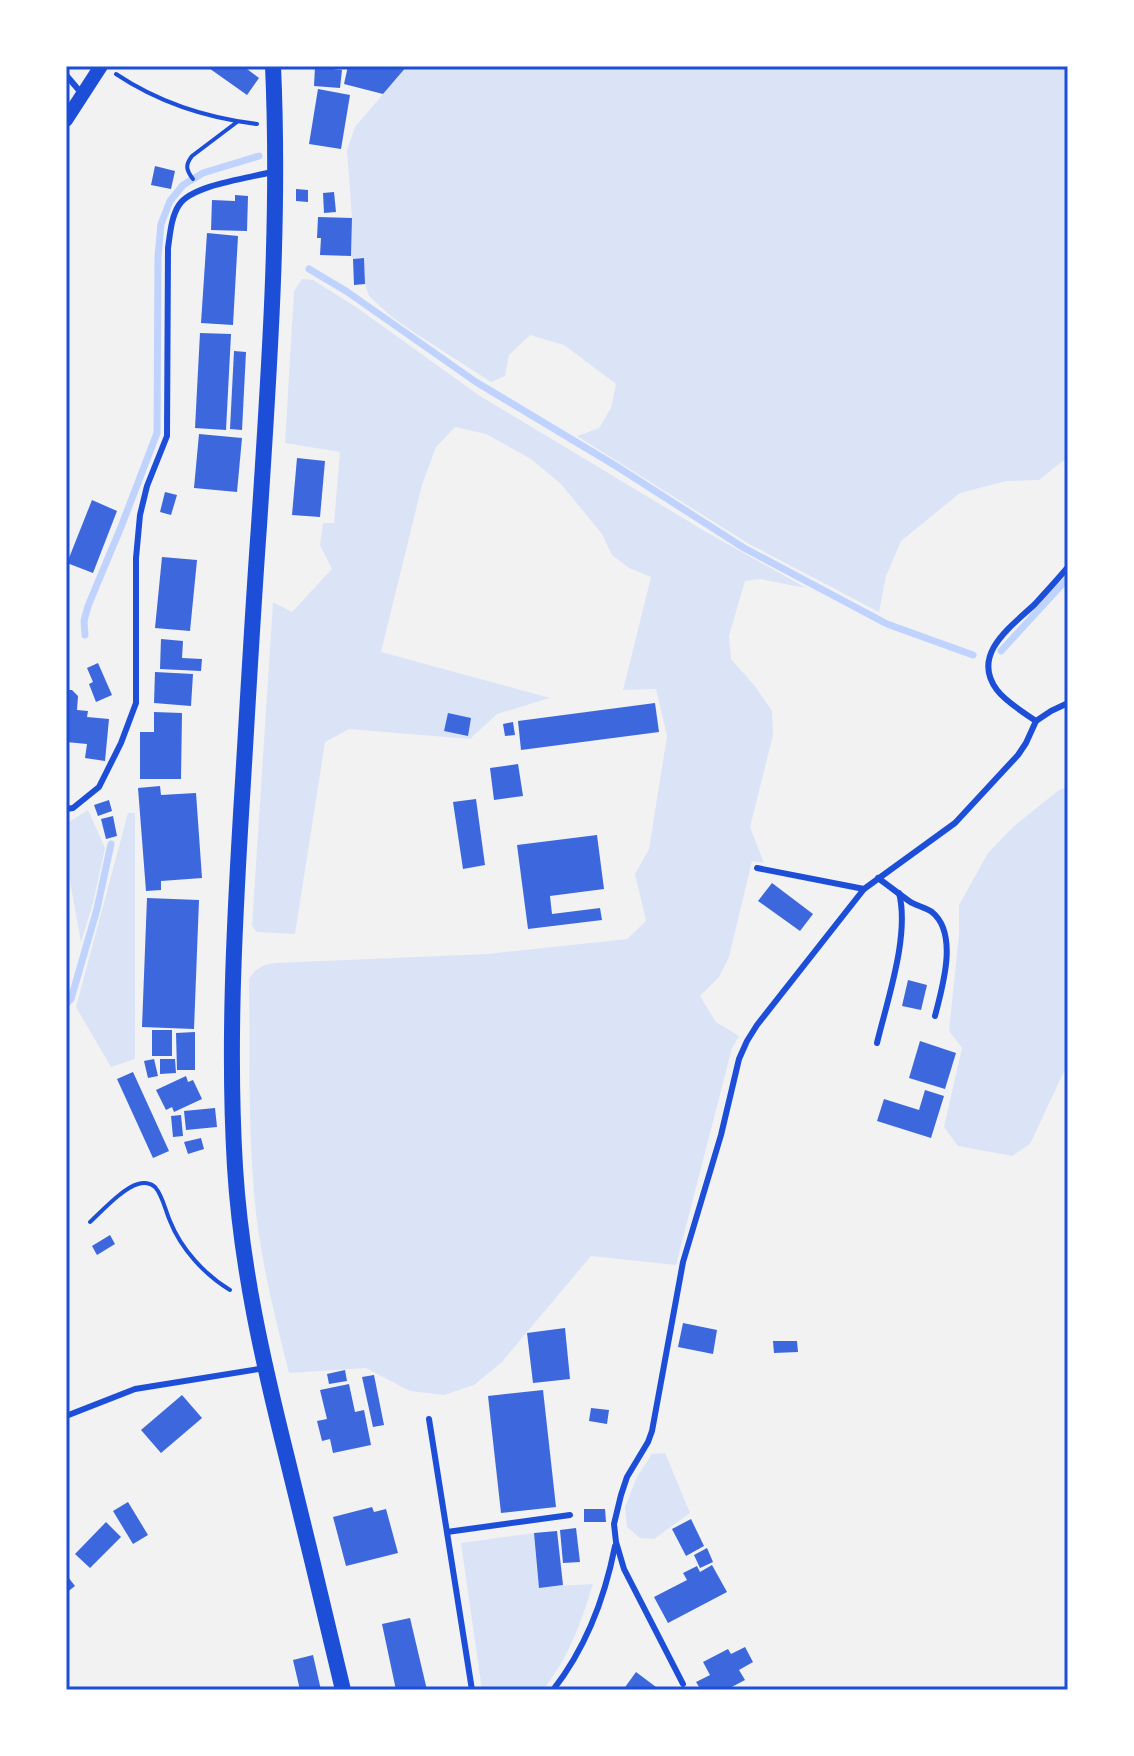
<svg xmlns="http://www.w3.org/2000/svg" width="1134" height="1756" font-family="Roboto,sans-serif">
	<style>
		.green { fill: #dbe4f7 }
		.lines { fill: none; stroke-linecap: round; stroke-linejoin: round }
		.stream { stroke: #bfd3fe; stroke-width: 7 }
		.building { fill: #3d67dc }
		.path { stroke: #1d4ed8; stroke-width: 4 }
		.service { stroke: #1d4ed8; stroke-width: 6 }
		.tertiary { stroke: #1d4ed8; stroke-width: 14 }
		.secondary { stroke: #1d4ed8; stroke-width: 16 }
		.neatline { fill: none; stroke: #1d4ed8; stroke-width: 3 }
	</style>
	<rect width="100%" height="100%" fill="#f2f2f2"/>
	<!-- green -->
	<g class="green">
		<polygon points="407,66 1068,66 1068,457 1039,480 1006,481 960,493 901,541 886,576 879,612 749,544 577,436 599,428 611,408 616,384 564,345 530,335 509,355 505,376 491,382 418,335 392,317 369,296 365,284 364,258 353,259 351,256 352,218 347,150 355,127"/>
		<path d="M302 279 313 280 356 307 480 396 708 533 806 588 760 579 745 581 729 636 731 659 755 686 772 711 773 735 750 827 764 863 752 861 729 957 719 977 700 996 716 1022 739 1036 732 1048 676 1265 591 1256 502 1362 474 1385 444 1395 410 1391 366 1368 289 1373C274 1314 259 1254 254 1193 248 1122 250 1050 249 979 256 968 262 965 275 963L487 954 627 939 646 921 635 874 649 849 667 736 656 689 623 690 651 577 629 568 612 555 602 534 561 484 531 459 486 434 455 427 436 447 422 485 381 652 550 698 497 714 470 739 349 729 325 742 295 934 257 932 252 926 273 602 292 612 332 569 320 545 323 523H334L340 452 285 443 294 291Z"/>
		<polygon points="1068,787 1068,1063 1030,1144 1012,1156 958,1146 944,1127 962,1048 949,1031 959,934 959,905 988,853 1013,827 1059,790"/>
		<polygon points="88,810 105,848 93,903 81,942 66,859 66,824"/>
		<polygon points="128,813 135,813 135,1059 111,1067 76,1007"/>
		<polygon points="665,1453 690,1513 654,1539 640,1538 627,1527 625,1507 637,1477 652,1454"/>
		<path d="M534 1533 539 1587 593 1584C580 1625 570 1655 543 1690H482L461 1543Z"/>
	</g>
	<g class="lines">
		<!-- stream -->
		<g class="stream">
			<polyline points="309,269 346,291 476,382 616,466 744,548 887,624 973,655"/>
			<polyline points="85,635 84,621 88,606 121,527 157,433 158,256 161,224 170,201 183,185 203,173 259,156"/>
			<polyline points="1001,651 1068,578"/>
			<polyline points="66,1004 71,999 97,909 111,844"/>
		</g>
	</g>
	<!-- building -->
	<g class="building">
		<polygon points="206,66 243,66 259,78 247,95"/>
		<polygon points="348,66 361,68 363,66 407,66 383,94 344,84"/>
		<polygon points="315,67 342,70 340,88 314,86"/>
		<polygon points="318,89 350,95 341,149 309,144"/>
		<polygon points="155,166 175,171 171,189 151,185"/>
		<polygon points="296,189 308,190 308,202 296,201"/>
		<polygon points="334,192 336,212 324,213 323,193"/>
		<polygon points="235,195 248,196 247,231 211,230 212,200 235,201"/>
		<polygon points="318,217 352,218 351,256 320,255 321,238 317,238"/>
		<polygon points="207,233 238,236 233,325 201,323"/>
		<polygon points="364,258 365,284 354,285 353,259"/>
		<polygon points="200,333 231,334 226,430 195,428"/>
		<polygon points="234,351 246,352 242,430 230,429"/>
		<polygon points="199,434 242,438 237,492 194,488"/>
		<polygon points="297,458 325,461 320,517 292,515"/>
		<polygon points="165,492 177,495 171,515 160,512"/>
		<polygon points="92,500 117,511 93,573 67,563"/>
		<polygon points="162,557 197,560 190,631 155,628"/>
		<polygon points="161,639 183,641 182,658 202,659 201,671 160,669"/>
		<polygon points="98,663 112,695 96,702 89,684 93,682 87,668"/>
		<polygon points="155,672 193,674 191,706 154,703"/>
		<polygon points="66,690 72,690 78,696 77,710 88,711 87,717 109,719 105,761 85,758 87,744 66,742"/>
		<polygon points="655,703 659,732 521,750 518,721"/>
		<polygon points="154,712 182,713 181,779 140,779 140,732 154,732"/>
		<polygon points="448,713 471,718 468,736 444,731"/>
		<polygon points="513,722 515,735 505,736 503,724"/>
		<polygon points="518,764 523,796 494,800 490,768"/>
		<polygon points="160,786 161,795 196,793 202,878 161,881 161,890 146,891 138,788"/>
		<polygon points="476,799 485,865 463,869 453,802"/>
		<polygon points="109,800 112,811 98,816 94,805"/>
		<polygon points="113,816 117,836 106,839 101,819"/>
		<polygon points="597,835 604,889 550,896 552,914 600,908 602,920 528,929 517,845"/>
		<polygon points="772,883 813,914 800,931 758,901"/>
		<polygon points="147,898 199,900 194,1029 142,1027"/>
		<polygon points="908,980 927,985 921,1010 902,1006"/>
		<rect x="152" y="1030" width="20" height="26"/>
		<polygon points="195,1032 195,1070 177,1070 176,1033"/>
		<polygon points="920,1041 956,1053 945,1089 909,1078"/>
		<polygon points="154,1059 158,1076 148,1078 144,1061"/>
		<polygon points="160,1059 175,1059 176,1073 160,1074"/>
		<polygon points="133,1072 169,1151 153,1158 117,1079"/>
		<polygon points="186,1076 188,1082 193,1080 202,1099 174,1112 172,1107 166,1110 156,1090"/>
		<polygon points="925,1090 944,1096 931,1138 877,1121 884,1099 919,1110"/>
		<polygon points="215,1108 217,1127 186,1130 184,1111"/>
		<polygon points="181,1115 183,1136 173,1137 171,1116"/>
		<polygon points="201,1138 204,1149 188,1154 184,1142"/>
		<polygon points="110,1235 115,1244 97,1255 92,1246"/>
		<polygon points="683,1323 717,1330 713,1354 678,1347"/>
		<polygon points="565,1328 570,1379 533,1383 527,1333"/>
		<polygon points="773,1341 797,1341 798,1352 774,1353"/>
		<polygon points="345,1370 347,1381 329,1384 327,1374"/>
		<polygon points="374,1375 384,1425 373,1427 362,1377"/>
		<polygon points="349,1384 355,1412 364,1410 371,1445 333,1453 330,1439 322,1441 317,1421 327,1419 320,1390"/>
		<polygon points="543,1390 556,1507 501,1513 488,1396"/>
		<polygon points="182,1395 202,1418 161,1453 141,1430"/>
		<polygon points="591,1408 609,1410 607,1424 589,1421"/>
		<polygon points="128,1502 148,1535 133,1544 113,1511"/>
		<polygon points="372,1507 374,1512 386,1509 398,1553 346,1566 333,1517"/>
		<polygon points="584,1509 605,1509 606,1522 584,1522"/>
		<polygon points="691,1519 704,1546 686,1556 672,1529"/>
		<polygon points="106,1522 121,1537 90,1568 75,1554"/>
		<polygon points="576,1528 580,1562 563,1563 560,1530"/>
		<polygon points="557,1531 563,1585 539,1588 534,1533"/>
		<polygon points="707,1548 713,1562 700,1568 694,1555"/>
		<polygon points="712,1565 727,1592 668,1623 654,1597 687,1580 683,1573 697,1566 700,1572"/>
		<polygon points="68,1577 75,1586 66,1593 66,1579"/>
		<polygon points="410,1618 427,1690 396,1690 382,1624"/>
		<polygon points="745,1647 753,1662 739,1670 745,1680 726,1690 701,1690 696,1682 710,1675 703,1662 728,1649 731,1654"/>
		<polygon points="313,1655 321,1690 300,1690 293,1660"/>
		<polygon points="636,1672 660,1690 623,1690"/>
	</g>
	<g class="lines">
		<!-- path -->
		<g class="path">
			<path d="M116 74C158 102 207 118 257 124"/>
			<path d="M193 179C186 170 185 165 192 156L237 122"/>
			<path d="M90 1222C102 1211 123 1188 138 1184 144 1182 151 1183 155 1187 163 1196 165 1210 170 1221 181 1249 205 1275 230 1290"/>
		</g>
		<!-- service -->
		<g class="service">
			<polyline points="66,75 83,95"/>
			<path d="M1036 721C1023 712 1006 702 997 690 970 654 1012 626 1035 604 1046 592 1057 580 1068 567"/>
			<polyline points="1036,721 1051,711 1068,703"/>
			<path d="M66 809 73 808 99 787 121 743 136 703V558L140 515 147 486 167 436 168 248C170 235 171 217 179 205 192 185 249 178 272 172"/>
			<polyline points="757,868 864,889"/>
			<path d="M878 878C889 886 899 894 909 901 916 906 925 907 932 912 959 934 942 988 935 1016"/>
			<path d="M877 1043C887 1001 910 935 899 893"/>
			<polyline points="66,1416 135,1389 265,1368"/>
			<polyline points="429,1419 472,1690"/>
			<polyline points="447,1532 570,1515"/>
			<polyline points="683,1684 624,1569 616,1542 614,1524 621,1495 627,1477 648,1442 652,1431 683,1262 721,1135 739,1059 747,1041 757,1025 864,889 955,823 1018,755 1026,743 1036,721"/>
			<path d="M553 1690C585 1649 605 1597 615 1546"/>
		</g>
		<!-- tertiary -->
		<polyline class="tertiary" points="66,120 101,66"/>
		<!-- secondary -->
		<path class="secondary" d="M273 66C280 220 269 373 259 526 252 622 247 718 241 814 234 931 228 1050 235 1167 241 1266 263 1362 287 1458 306 1535 325 1613 343 1690"/>
	</g>
	<!-- border -->
	<rect width="1134" height="1756" fill="none" stroke="#ffffff" stroke-width="136"/>
	<rect x="68" y="68" width="998" height="1620" class="neatline"/>
</svg>
